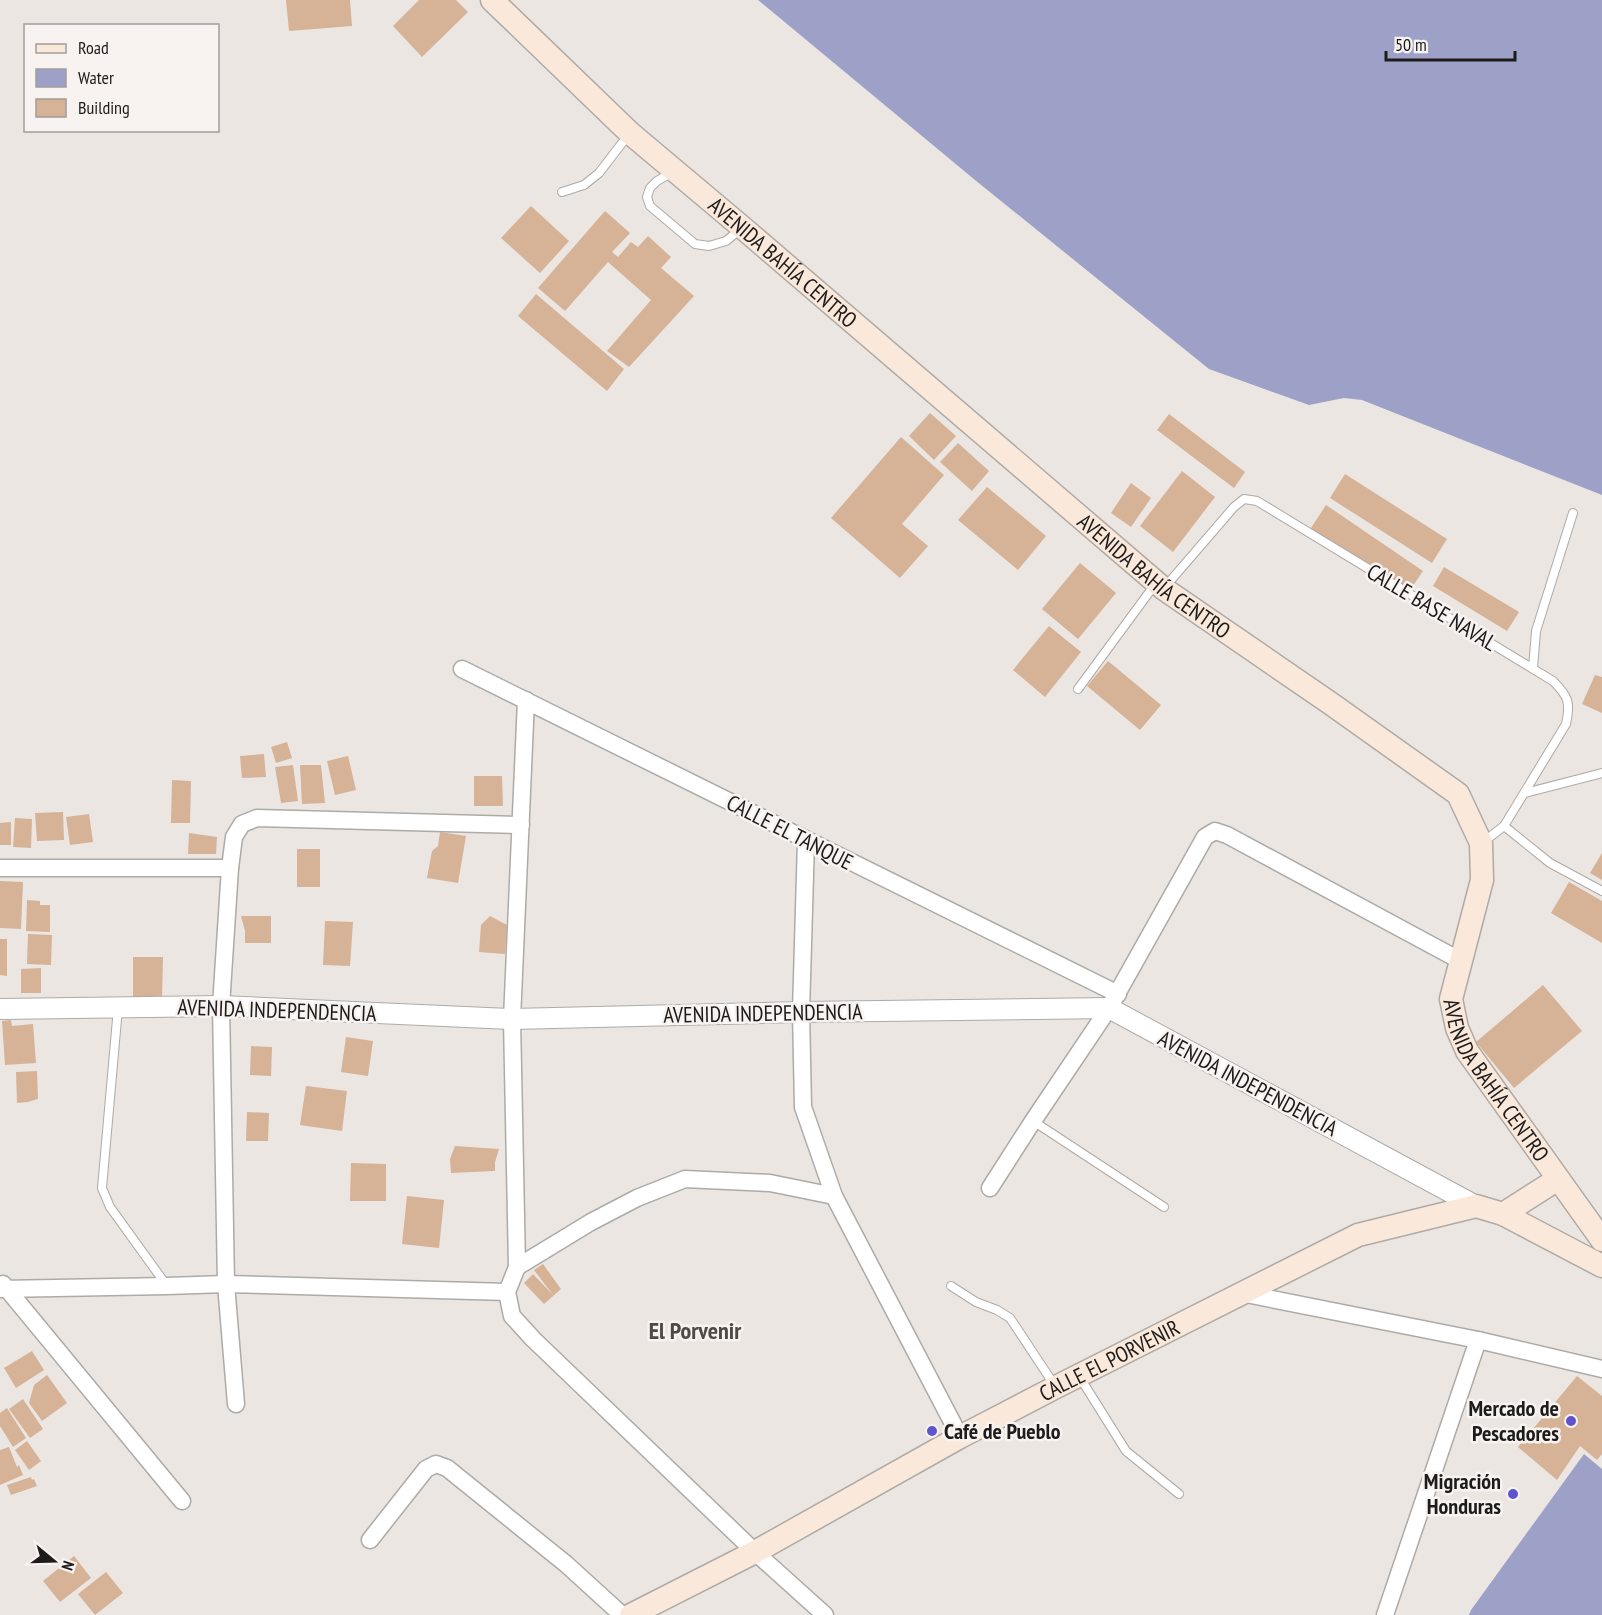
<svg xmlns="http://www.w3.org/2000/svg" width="1602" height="1615" font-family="'PT Sans Narrow',sans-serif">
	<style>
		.water { fill: #9ea1c7 }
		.pier { fill: #ebe6e2 }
		.building { fill: #d6b297 }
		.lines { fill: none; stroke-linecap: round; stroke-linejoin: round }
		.service-casing { stroke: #aeaaa6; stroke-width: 10 }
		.minor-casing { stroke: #aeaaa6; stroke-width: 19 }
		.tertiary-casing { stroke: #aeaaa6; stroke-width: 22 }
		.secondary-casing { stroke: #aeaaa6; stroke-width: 25 }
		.service { stroke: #fff; stroke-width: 8 }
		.minor { stroke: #fff; stroke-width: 16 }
		.tertiary { stroke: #fff; stroke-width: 20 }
		.secondary { stroke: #fae9db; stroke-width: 22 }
		.poi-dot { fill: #5e55cd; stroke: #f8f3f0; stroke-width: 2 }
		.labels { text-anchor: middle; stroke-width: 5; stroke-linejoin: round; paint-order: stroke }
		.street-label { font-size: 22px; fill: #1e1c1b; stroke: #f8f3f0 }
		.poi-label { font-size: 22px; font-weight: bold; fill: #1e1c1b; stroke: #f8f3f0; text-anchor: end }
		.neighbourhood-label { font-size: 24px; font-weight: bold; fill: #4e4a47; stroke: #f8f3f0 }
	</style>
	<rect width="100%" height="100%" fill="#ebe6e2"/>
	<!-- water -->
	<g class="water">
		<polygon points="758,0 1602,0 1602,495 1362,400 1344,398 1309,405 1209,369 975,180"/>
		<polygon points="1584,1454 1602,1469 1602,1615 1469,1615 1471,1610"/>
	</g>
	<!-- pier -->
	<polygon class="pier" points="1557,1485 1560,1486 1487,1587 1485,1585"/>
	<!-- building -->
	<g class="building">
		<polygon points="286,0 350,0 352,26 289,31"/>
		<polygon points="419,0 456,0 468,12 422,57 393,26"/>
		<polygon points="531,206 569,241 540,273 501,238"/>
		<polygon points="605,211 630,233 612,252 618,257 631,242 638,247 648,236 671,257 661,268 694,296 629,367 607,351 651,300 608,262 565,311 538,288"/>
		<polygon points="536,294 624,369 607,391 518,316"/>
		<polygon points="930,413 956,436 934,460 909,436"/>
		<polygon points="1169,414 1245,472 1234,488 1157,430"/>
		<polygon points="901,437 944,475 902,524 928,546 900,578 831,518"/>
		<polygon points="958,443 989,471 972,491 940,462"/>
		<polygon points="1182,471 1215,497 1173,552 1140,526"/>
		<polygon points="1345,474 1447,539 1432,563 1330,498"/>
		<polygon points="1131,483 1151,498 1131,527 1111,513"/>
		<polygon points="987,487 1046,536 1018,570 958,520"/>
		<polygon points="1326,505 1423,571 1406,596 1309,531"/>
		<polygon points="1080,563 1116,593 1078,639 1042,609"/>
		<polygon points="1444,567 1519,612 1507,631 1433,586"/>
		<polygon points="1049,626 1081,652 1045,697 1013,670"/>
		<polygon points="1108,661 1161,705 1140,730 1087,686"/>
		<polygon points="1595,675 1602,677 1602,713 1582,704"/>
		<polygon points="287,742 292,758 276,763 271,747"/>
		<polygon points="264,754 266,777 242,778 240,756"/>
		<polygon points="348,756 356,790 335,795 327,761"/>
		<polygon points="293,765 298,801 281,803 275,767"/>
		<polygon points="300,765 321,765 325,803 302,804"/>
		<polygon points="474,776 502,776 503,806 474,806"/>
		<polygon points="172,780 191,781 190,823 171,823"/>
		<polygon points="63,812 64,840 37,841 35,813"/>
		<polygon points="89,814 93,842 70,845 66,817"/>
		<polygon points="15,818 32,819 31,848 13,847"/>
		<polygon points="11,822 11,845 0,845 0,823"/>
		<polygon points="440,832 466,836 458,883 427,878 432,851 438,846"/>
		<polygon points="189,833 217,837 216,854 188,854"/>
		<rect x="297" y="849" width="23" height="38"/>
		<polygon points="1602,853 1602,880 1590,873"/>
		<polygon points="0,881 23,882 21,929 0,928"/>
		<polygon points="1569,882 1602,901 1602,943 1551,913"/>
		<polygon points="27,900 40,901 40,905 50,905 50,932 26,931"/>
		<polygon points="241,916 271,916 271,943 245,943 245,931"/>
		<polygon points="490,916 507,925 505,954 479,952 481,925"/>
		<polygon points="325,921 353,922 350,966 323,965"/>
		<polygon points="28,934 52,935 51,965 27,964"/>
		<polygon points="0,939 7,939 7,976 0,975"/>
		<polygon points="133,957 163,957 162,998 133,997"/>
		<polygon points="41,968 41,993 21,993 21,969"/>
		<polygon points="1543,985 1582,1031 1514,1088 1476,1042"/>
		<polygon points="11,1020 12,1026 33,1024 36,1063 5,1065 2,1021"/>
		<polygon points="346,1037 373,1041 368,1076 341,1072"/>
		<polygon points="251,1046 272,1047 271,1076 250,1075"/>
		<polygon points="37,1071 38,1099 28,1102 17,1103 16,1072"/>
		<polygon points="306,1086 347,1091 342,1131 300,1125"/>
		<polygon points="247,1112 269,1113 268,1141 246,1141"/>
		<polygon points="455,1146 499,1149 495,1162 495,1171 451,1173 450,1159"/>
		<polygon points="351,1163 386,1164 386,1201 350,1201"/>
		<polygon points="407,1196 444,1200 439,1248 402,1244"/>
		<polygon points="543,1264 561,1289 544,1304 524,1283 533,1274 553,1295 534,1270"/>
		<polygon points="32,1351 44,1370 16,1388 4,1368"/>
		<polygon points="47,1375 67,1403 42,1421 29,1403 34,1385"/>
		<polygon points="1577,1376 1602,1396 1602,1454 1597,1460 1580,1446 1557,1480 1518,1447"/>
		<polygon points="23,1399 43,1429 30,1438 9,1409"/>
		<polygon points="7,1408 26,1438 13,1447 0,1426 0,1413"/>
		<polygon points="27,1441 41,1461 29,1470 15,1450"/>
		<polygon points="9,1447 17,1467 19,1465 23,1475 0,1485 0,1450"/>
		<polygon points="31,1477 32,1480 34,1479 37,1486 11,1495 7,1485"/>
		<polygon points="74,1556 91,1578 60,1602 43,1581"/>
		<polygon points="106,1572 123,1593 95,1615 78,1594"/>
	</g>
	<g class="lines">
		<!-- service casing -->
		<g class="service-casing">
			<g id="service">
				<polyline points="673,172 657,181 650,188 647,197 650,206 695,244 709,246 726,241 742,228"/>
				<polyline points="562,192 584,185 599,173 629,134"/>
				<path d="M1165 587 1234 507 1244 499 1257 501 1553 681C1568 696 1571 702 1566 724L1504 826 1482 843"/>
				<polyline points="1533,668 1536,631 1573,513"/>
				<polyline points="1078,689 1156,583"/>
				<polyline points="1525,793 1602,773"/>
				<polyline points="1504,826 1550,863 1602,891"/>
				<polyline points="118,1008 102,1188 110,1207 167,1286"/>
				<polyline points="1033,1121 1164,1207"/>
				<polyline points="951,1286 976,1302 997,1310 1010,1318 1055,1386"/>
				<polyline points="1079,1376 1126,1451 1179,1494"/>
			</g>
		</g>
		<!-- minor casing -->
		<g class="minor-casing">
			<g id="minor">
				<polyline points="462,669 1118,994"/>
				<polyline points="526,700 512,1019 517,1267 507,1292 512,1316 533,1339 755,1552 825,1615"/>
				<polyline points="806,841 801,1012 803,1107 834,1196 960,1437"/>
				<polyline points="0,868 230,868"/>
				<polyline points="990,1188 1033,1121 1109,1008 1205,837 1215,831 1227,835 1461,961"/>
				<polyline points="517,1267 591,1222 637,1198 685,1179 770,1183 834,1196"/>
				<polyline points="3,1284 182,1501"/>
				<polyline points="0,1289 167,1286 226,1284 507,1292"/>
				<polyline points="1241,1293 1478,1340 1602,1369"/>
				<polyline points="236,1404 226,1284 221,1006 230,868 234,837 242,824 257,818 521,825"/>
				<polyline points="370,1540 426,1469 436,1464 447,1468 566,1564 622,1615"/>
				<polyline points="1385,1615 1478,1340"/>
			</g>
		</g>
		<!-- tertiary casing -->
		<g class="tertiary-casing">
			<polyline id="tertiary" points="0,1009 221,1006 512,1019 801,1012 1109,1008 1476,1206"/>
		</g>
		<!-- secondary casing -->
		<g class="secondary-casing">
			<g id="secondary">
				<path id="s1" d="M492 0 630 133 743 228 1164 589 1330 703 1458 794 1481 843 1482 880 1451 999 1457 1028 1467 1051 1602 1240"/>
				<polyline points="1503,1214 1558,1179"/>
				<path id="s2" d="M631 1615 755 1552 960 1437 1056 1387 1358 1235 1476 1206 1503 1214 1602 1266"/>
			</g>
		</g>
		<!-- service -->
		<use href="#service" class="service"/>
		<!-- minor -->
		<use href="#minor" class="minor"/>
		<!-- tertiary -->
		<use href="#tertiary" class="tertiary"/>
		<!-- secondary -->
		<use href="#secondary" class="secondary"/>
	</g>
	<!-- markers -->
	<g class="poi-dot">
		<circle cx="1571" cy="1421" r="6"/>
		<circle cx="932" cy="1431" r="6"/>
		<circle cx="1513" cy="1494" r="6"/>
	</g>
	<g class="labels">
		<!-- street labels -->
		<g class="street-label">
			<text dy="8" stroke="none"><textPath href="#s1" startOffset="392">AVENIDA BAHÍA CENTRO</textPath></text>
			<text dy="8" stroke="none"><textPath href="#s1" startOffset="878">AVENIDA BAHÍA CENTRO</textPath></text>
			<text transform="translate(1432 607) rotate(31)" y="8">CALLE BASE NAVAL</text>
			<text transform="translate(790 832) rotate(27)" y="8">CALLE EL TANQUE</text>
			<text transform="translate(277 1010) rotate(2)" y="8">AVENIDA INDEPENDENCIA</text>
			<text transform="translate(763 1013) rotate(-1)" y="8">AVENIDA INDEPENDENCIA</text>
			<text dy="8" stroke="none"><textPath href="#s1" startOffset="1560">AVENIDA BAHÍA CENTRO</textPath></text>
			<text transform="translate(1248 1083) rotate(28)" y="8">AVENIDA INDEPENDENCIA</text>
			<text dy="8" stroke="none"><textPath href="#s2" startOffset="542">CALLE EL PORVENIR</textPath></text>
		</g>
		<!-- poi labels -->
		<g class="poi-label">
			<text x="1559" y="1416">Mercado de<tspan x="1559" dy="25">Pescadores</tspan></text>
			<text x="944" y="1439" text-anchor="start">Café de Pueblo</text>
			<text x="1501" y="1489">Migración<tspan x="1501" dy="25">Honduras</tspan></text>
		</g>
		<!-- neighbourhood labels -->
		<g class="neighbourhood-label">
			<text x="695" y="1339">El Porvenir</text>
		</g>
	</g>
	<!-- legend -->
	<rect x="24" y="24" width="195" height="108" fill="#f8f3f0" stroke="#a19d9b" stroke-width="1.5"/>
	<rect x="36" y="44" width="30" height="9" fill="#fae9db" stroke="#a19d9b" stroke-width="1.5"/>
	<text x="78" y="54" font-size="18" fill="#1e1c1b">Road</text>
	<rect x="36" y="69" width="30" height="18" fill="#9ea1c7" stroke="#a19d9b" stroke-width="1.5"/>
	<text x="78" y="84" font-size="18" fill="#1e1c1b">Water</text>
	<rect x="36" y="99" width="30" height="18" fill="#d6b297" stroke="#a19d9b" stroke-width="1.5"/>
	<text x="78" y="114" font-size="18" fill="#1e1c1b">Building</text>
	<!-- north arrow -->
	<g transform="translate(54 1561) rotate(109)" stroke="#f8f3f0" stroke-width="4.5" paint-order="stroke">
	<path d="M0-4.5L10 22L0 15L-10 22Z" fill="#1e1c1b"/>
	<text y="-9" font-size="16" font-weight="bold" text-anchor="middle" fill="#1e1c1b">N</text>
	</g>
	<!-- scale -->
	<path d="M1386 51v9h129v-9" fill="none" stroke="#1e1c1b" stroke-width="3"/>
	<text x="1395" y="51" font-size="18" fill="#1e1c1b" stroke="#f8f3f0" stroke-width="4.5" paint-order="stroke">50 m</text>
</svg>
